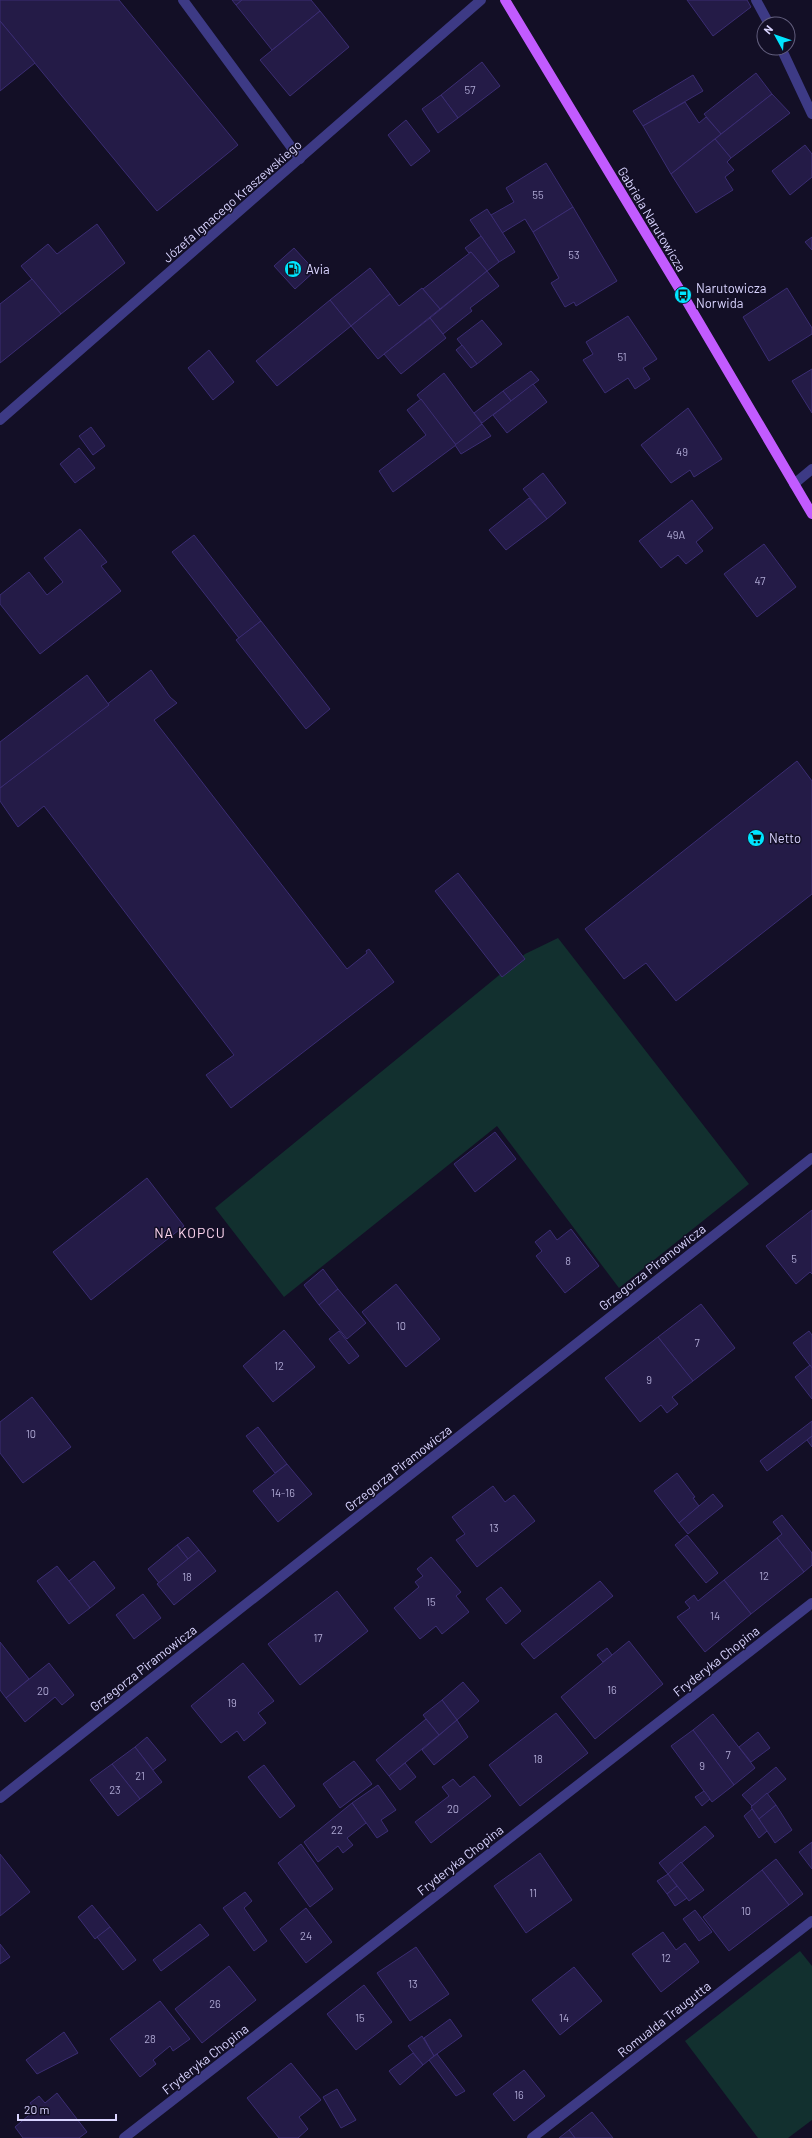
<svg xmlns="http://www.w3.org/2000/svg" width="812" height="2138" font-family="Barlow,sans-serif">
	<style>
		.green { fill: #12302f }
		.building { fill: #241b47; stroke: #3b2d73 }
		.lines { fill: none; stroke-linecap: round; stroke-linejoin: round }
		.minor { stroke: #3d3a85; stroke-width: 10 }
		.major { stroke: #c25bff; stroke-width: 10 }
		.labels { text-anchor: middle; stroke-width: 3; stroke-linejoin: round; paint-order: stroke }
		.number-label { font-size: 11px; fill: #aca6d1 }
		.street-label { font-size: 13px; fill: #d9d4ff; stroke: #130f26 }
		.poi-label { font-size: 13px; fill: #d9d4ff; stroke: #130f26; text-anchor: start }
		.neighbourhood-label { font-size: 14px; letter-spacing: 1px; fill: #ffd6f0; stroke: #130f26 }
	</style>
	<rect width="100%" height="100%" fill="#130f26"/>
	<!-- green -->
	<g class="green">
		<polygon points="558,938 749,1184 619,1288 497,1126 284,1297 215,1208 525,954"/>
		<polygon points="800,1951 812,1966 812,2120 788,2138 758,2138 685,2041"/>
	</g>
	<!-- building -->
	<g class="building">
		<polygon points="0,0 119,0 238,145 157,211 0,21"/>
		<polygon points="232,0 242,0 236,5"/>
		<polygon points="242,0 311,0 320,11 272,50 236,5"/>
		<polygon points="687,0 747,0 751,7 713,36"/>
		<polygon points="320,11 349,47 290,96 260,60"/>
		<polygon points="0,21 35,63 0,91"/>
		<polygon points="482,62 500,86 458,118 441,95"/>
		<polygon points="756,73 772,94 721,134 704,114"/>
		<polygon points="693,75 703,91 643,126 633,111"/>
		<polygon points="772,94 790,113 731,158 715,139"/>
		<polygon points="441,95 458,118 438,133 422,109"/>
		<polygon points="685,102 699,123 706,117 721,134 671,174 643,126"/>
		<polygon points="406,120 430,151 411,166 388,135"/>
		<polygon points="715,139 731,158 727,162 734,170 725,177 733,190 696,213 671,174"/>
		<polygon points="805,145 812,154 812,177 790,195 772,171"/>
		<polygon points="546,163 573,207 533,232 525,219 502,233 491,215 514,202 506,188"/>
		<polygon points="573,207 617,281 576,306 574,302 565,307 551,283 559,278 533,232"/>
		<polygon points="487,209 515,252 499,262 470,220"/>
		<polygon points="97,224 125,263 61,314 21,266 48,244 57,254"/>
		<polygon points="481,236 499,262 487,271 471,252 469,253 465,248"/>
		<polygon points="812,237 812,250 805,242"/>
		<polygon points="294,248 315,271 295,289 274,266"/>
		<polygon points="471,252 487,271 440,309 423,289"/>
		<polygon points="370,268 390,294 351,326 330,300"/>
		<polygon points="487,271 499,286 470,308 472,311 443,334 430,318"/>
		<polygon points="32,279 61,314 0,363 0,304"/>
		<polygon points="422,288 440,309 378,359 351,326 390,294 399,306"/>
		<polygon points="787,288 812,328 812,334 769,361 743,317"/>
		<polygon points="330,300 351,326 277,386 256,361"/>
		<polygon points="628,316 657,359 643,368 650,379 635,389 628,378 605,393 583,360 593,354 586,342"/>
		<polygon points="430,318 446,338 401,374 384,354"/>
		<polygon points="482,320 502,344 477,364 457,339"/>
		<polygon points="462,345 477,364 471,368 456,350"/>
		<polygon points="209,350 234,382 213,400 188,368"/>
		<polygon points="812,369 812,413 792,381"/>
		<polygon points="531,371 539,380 511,401 503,391"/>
		<polygon points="444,373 482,424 456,445 417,395"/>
		<polygon points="533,384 547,402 507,433 493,415"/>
		<polygon points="503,391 511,401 482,423 474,413"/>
		<polygon points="421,399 456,445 393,492 379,471 426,435 407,410"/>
		<polygon points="688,408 722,459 694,477 690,470 671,483 641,445"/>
		<polygon points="482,424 491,436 461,454 455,445"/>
		<polygon points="91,427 105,446 93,455 79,436"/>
		<polygon points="79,448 95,468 75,483 60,464"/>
		<polygon points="543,473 566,503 547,519 523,489"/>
		<polygon points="529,498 547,519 506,550 489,530"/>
		<polygon points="692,500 713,528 696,542 703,551 686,564 678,555 661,568 639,541"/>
		<polygon points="80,529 107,562 101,566 121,591 40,654 0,604 0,595 29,572 47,595 63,582 44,558"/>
		<polygon points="194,535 261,621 239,638 172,552"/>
		<polygon points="764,544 796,587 757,617 724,574"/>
		<polygon points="261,621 330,709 306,729 236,640"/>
		<polygon points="151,670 170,697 177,703 154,720 347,969 367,953 366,951 369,949 394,982 231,1108 206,1075 234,1055 44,806 18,827 0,801 0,788"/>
		<polygon points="87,675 109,705 0,788 0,742"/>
		<polygon points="797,761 812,781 812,894 676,1001 646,963 624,979 585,929"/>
		<polygon points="458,873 525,959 502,977 435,891"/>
		<polygon points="495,1132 516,1159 475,1192 454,1164"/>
		<polygon points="147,1178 184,1226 91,1300 53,1252"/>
		<polygon points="812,1210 812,1274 810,1272 796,1284 766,1246"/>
		<polygon points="571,1229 599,1266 565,1293 536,1256 542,1251 535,1242 550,1230 557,1240"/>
		<polygon points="323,1269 338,1289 319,1305 304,1285"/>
		<polygon points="396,1284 440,1339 406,1367 362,1312"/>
		<polygon points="338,1289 366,1323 347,1339 319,1305"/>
		<polygon points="701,1304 735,1348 693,1381 658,1337"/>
		<polygon points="284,1330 315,1367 273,1402 243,1366"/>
		<polygon points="339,1331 359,1356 349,1364 329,1339"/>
		<polygon points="809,1331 812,1335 812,1368 793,1343"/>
		<polygon points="658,1337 693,1381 672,1397 678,1404 667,1413 661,1405 640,1422 605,1378"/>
		<polygon points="810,1365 812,1368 812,1399 795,1377"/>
		<polygon points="32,1397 71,1447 23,1483 0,1453 0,1422"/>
		<polygon points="812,1421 812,1436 767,1471 760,1461"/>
		<polygon points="258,1427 287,1464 275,1473 246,1436"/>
		<polygon points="812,1436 812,1447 807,1440"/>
		<polygon points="287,1464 312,1494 278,1522 253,1491"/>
		<polygon points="677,1473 695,1497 693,1498 699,1506 679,1523 654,1491"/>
		<polygon points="493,1486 505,1502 514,1495 535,1521 477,1567 456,1540 465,1534 452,1517"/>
		<polygon points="713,1494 723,1506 688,1534 679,1523"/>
		<polygon points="782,1515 812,1553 812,1565 804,1572 777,1538 782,1534 773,1522"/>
		<polygon points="687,1535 718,1573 706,1583 675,1545"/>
		<polygon points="188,1537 199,1550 188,1559 177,1545"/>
		<polygon points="777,1538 804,1572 751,1614 724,1580"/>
		<polygon points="177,1545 188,1559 159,1583 148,1569"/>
		<polygon points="199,1550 216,1571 174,1605 157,1584"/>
		<polygon points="431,1557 461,1592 456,1596 469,1612 442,1634 436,1626 420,1639 394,1608 419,1587 415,1582 423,1576 417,1569"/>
		<polygon points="94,1561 115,1588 90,1608 69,1581"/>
		<polygon points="57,1566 90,1608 69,1624 37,1581"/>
		<polygon points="724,1580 751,1614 705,1652 677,1617 690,1608 685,1602 694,1595 698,1601"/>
		<polygon points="600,1581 613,1596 534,1659 521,1644"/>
		<polygon points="501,1587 521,1611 506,1624 486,1599"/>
		<polygon points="337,1591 368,1631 300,1685 268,1644"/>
		<polygon points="143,1594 161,1618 134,1639 116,1615"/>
		<polygon points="629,1641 663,1684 595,1739 561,1697"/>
		<polygon points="0,1642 29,1679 6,1698 0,1690"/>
		<polygon points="607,1648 612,1655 603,1662 597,1655"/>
		<polygon points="49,1663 74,1695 62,1705 55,1697 25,1722 6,1698"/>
		<polygon points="243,1663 274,1701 258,1713 266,1723 244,1741 237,1731 221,1743 191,1706"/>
		<polygon points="463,1682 479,1701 457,1720 442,1700"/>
		<polygon points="442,1700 457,1720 439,1735 423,1715"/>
		<polygon points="556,1713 588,1753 520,1806 489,1765"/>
		<polygon points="713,1714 755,1768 734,1785 693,1730"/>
		<polygon points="426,1719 439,1735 389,1776 376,1760"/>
		<polygon points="457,1720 468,1737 434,1765 422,1750"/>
		<polygon points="693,1730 734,1785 712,1802 671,1746"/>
		<polygon points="758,1732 770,1748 751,1762 739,1747"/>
		<polygon points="147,1737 166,1760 153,1770 135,1747"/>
		<polygon points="135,1747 162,1782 140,1799 112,1764"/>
		<polygon points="354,1761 372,1784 340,1808 323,1784"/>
		<polygon points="405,1763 416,1777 400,1790 389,1776"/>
		<polygon points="112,1764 140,1799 118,1816 90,1780"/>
		<polygon points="264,1765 295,1806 280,1818 248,1777"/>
		<polygon points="776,1767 786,1779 752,1806 742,1795"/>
		<polygon points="474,1776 491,1796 431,1843 415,1822 449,1796 442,1787 453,1779 460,1787"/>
		<polygon points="378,1785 396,1810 381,1820 388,1831 377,1838 352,1803"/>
		<polygon points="704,1791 710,1799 702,1806 695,1797"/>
		<polygon points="767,1793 776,1805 759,1819 751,1807"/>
		<polygon points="352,1803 366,1823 347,1838 353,1845 343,1853 338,1846 318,1862 304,1842"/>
		<polygon points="776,1805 792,1830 775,1843 759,1819"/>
		<polygon points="752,1809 767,1831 759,1838 744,1816"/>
		<polygon points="705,1826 714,1836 668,1874 659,1863"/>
		<polygon points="812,1842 812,1869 799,1852"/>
		<polygon points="301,1844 333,1889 310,1907 278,1863"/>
		<polygon points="540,1853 572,1900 526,1933 494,1886"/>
		<polygon points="0,1854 30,1892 0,1916"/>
		<polygon points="776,1859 803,1894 789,1905 762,1870"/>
		<polygon points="681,1862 704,1890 689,1901 668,1874"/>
		<polygon points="762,1870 789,1905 729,1951 703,1917"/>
		<polygon points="668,1874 677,1886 667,1894 657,1881"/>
		<polygon points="677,1886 687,1898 675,1906 667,1894"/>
		<polygon points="245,1892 252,1901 244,1908 267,1941 254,1951 223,1908"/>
		<polygon points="92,1905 110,1927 95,1939 78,1917"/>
		<polygon points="306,1908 332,1942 306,1963 280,1929"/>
		<polygon points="695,1910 712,1932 699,1941 683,1919"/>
		<polygon points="200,1924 209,1935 161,1971 153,1960"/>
		<polygon points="110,1927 136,1960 123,1970 97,1937"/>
		<polygon points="663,1932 676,1950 685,1943 699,1962 661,1992 632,1954"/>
		<polygon points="0,1944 10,1957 0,1964"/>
		<polygon points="416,1947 449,1994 410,2021 377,1973"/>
		<polygon points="229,1966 256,2000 202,2043 175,2009"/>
		<polygon points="574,1967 602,2001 560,2035 532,2000"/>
		<polygon points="364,1985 392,2022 356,2050 327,2014"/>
		<polygon points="160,2001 190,2039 173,2051 170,2046 153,2060 156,2064 140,2077 110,2039"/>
		<polygon points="450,2019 462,2036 434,2056 424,2038"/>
		<polygon points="64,2032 78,2053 37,2074 26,2060"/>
		<polygon points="422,2036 434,2056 423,2065 408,2046"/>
		<polygon points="413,2053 423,2065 400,2085 389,2071"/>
		<polygon points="437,2054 465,2091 456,2096 429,2060"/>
		<polygon points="291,2063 321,2100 299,2117 308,2129 298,2138 279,2138 247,2098"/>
		<polygon points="524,2070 545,2096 514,2121 493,2094"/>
		<polygon points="337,2089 356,2120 341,2128 323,2097"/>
		<polygon points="57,2093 87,2132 79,2138 23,2138 15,2127 35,2110 30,2103 39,2096 45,2103"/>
		<polygon points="592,2112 613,2138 575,2138 569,2130"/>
		<polygon points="569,2130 575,2138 559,2138"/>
	</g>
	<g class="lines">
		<!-- minor -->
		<g class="minor">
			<polyline points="183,0 300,159"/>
			<polyline points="756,0 769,24"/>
			<polyline points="781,48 812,114"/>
			<polyline points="0,420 481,0"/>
			<polyline points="794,484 812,469"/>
			<polyline points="0,1798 812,1158"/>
			<polyline points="124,2138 812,1603"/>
			<polyline points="532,2138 812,1921"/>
		</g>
		<!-- major -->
		<polyline class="major" points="505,0 683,295 812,514"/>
	</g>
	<!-- icons -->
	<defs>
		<g id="fuel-disc" transform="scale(0.9)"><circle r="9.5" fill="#00e5ff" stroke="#130f26"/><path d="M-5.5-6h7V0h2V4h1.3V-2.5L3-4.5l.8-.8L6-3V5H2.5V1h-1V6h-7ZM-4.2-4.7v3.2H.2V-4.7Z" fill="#111"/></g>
		<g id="bus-disc" transform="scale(0.9)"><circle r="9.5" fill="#00e5ff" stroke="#130f26"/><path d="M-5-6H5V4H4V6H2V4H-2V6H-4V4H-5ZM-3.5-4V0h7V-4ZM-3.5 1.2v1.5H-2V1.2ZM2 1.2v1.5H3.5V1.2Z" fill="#111"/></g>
		<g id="supermarket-disc" transform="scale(0.9)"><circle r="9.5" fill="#00e5ff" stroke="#130f26"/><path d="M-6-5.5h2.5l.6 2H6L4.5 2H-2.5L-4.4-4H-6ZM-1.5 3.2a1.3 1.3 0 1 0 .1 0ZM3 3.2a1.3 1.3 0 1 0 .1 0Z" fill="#111"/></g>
	</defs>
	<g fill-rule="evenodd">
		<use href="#fuel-disc" x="293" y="269"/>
		<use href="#bus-disc" x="683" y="295"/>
		<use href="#supermarket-disc" x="756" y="838"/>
	</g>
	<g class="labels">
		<!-- number labels -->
		<g class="number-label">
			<text x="470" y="94">57</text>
			<text x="538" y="199">55</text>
			<text x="574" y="259">53</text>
			<text x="622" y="361">51</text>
			<text x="682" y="456">49</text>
			<text x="676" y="539">49A</text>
			<text x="760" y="585">47</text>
			<text x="794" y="1263">5</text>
			<text x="568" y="1265">8</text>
			<text x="401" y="1330">10</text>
			<text x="697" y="1347">7</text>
			<text x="279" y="1370">12</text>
			<text x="649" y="1384">9</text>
			<text x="31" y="1438">10</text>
			<text x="283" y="1497">14-16</text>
			<text x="494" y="1532">13</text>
			<text x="764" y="1580">12</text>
			<text x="187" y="1581">18</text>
			<text x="431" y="1606">15</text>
			<text x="715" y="1620">14</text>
			<text x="318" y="1642">17</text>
			<text x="612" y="1694">16</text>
			<text x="43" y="1695">20</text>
			<text x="232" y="1707">19</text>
			<text x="728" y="1759">7</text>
			<text x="538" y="1763">18</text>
			<text x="702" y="1770">9</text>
			<text x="140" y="1780">21</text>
			<text x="115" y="1794">23</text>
			<text x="453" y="1813">20</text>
			<text x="337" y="1834">22</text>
			<text x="533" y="1897">11</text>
			<text x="746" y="1915">10</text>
			<text x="306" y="1940">24</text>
			<text x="666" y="1962">12</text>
			<text x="413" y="1988">13</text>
			<text x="215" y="2008">26</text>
			<text x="360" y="2022">15</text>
			<text x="564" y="2022">14</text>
			<text x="150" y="2043">28</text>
			<text x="519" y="2099">16</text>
		</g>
		<!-- street labels -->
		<g class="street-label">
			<text transform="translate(232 201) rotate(-41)" y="5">Józefa Ignacego Kraszewskiego</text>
			<text transform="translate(652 219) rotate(59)" y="5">Gabriela Narutowicza</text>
			<text transform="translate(652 1267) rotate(-38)" y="5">Grzegorza Piramowicza</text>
			<text transform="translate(398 1468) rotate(-38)" y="5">Grzegorza Piramowicza</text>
			<text transform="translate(716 1661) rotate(-38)" y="5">Fryderyka Chopina</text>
			<text transform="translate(143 1668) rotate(-38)" y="5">Grzegorza Piramowicza</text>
			<text transform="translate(460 1860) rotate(-38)" y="5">Fryderyka Chopina</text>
			<text transform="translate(664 2019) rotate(-38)" y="5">Romualda Traugutta</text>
			<text transform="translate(205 2059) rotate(-38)" y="5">Fryderyka Chopina</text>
		</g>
		<!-- poi labels -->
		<g class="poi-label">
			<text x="306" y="274">Avia</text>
			<text x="696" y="293">Narutowicza<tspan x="696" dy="15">Norwida</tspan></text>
			<text x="769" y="843">Netto</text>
		</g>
		<!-- neighbourhood labels -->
		<g class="neighbourhood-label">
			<text x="190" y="1238">NA KOPCU</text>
		</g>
	</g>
	<!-- north arrow -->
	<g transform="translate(776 36) rotate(310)"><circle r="19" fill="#130f26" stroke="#625e7d"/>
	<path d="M0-3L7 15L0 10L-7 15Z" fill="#00e5ff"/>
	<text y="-6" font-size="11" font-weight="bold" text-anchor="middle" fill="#d9d4ff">N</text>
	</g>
	<!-- scale -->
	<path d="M18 2114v6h98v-6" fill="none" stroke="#d9d4ff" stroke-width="2"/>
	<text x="24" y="2114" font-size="12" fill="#d9d4ff" stroke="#130f26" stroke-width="3" paint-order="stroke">20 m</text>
</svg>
